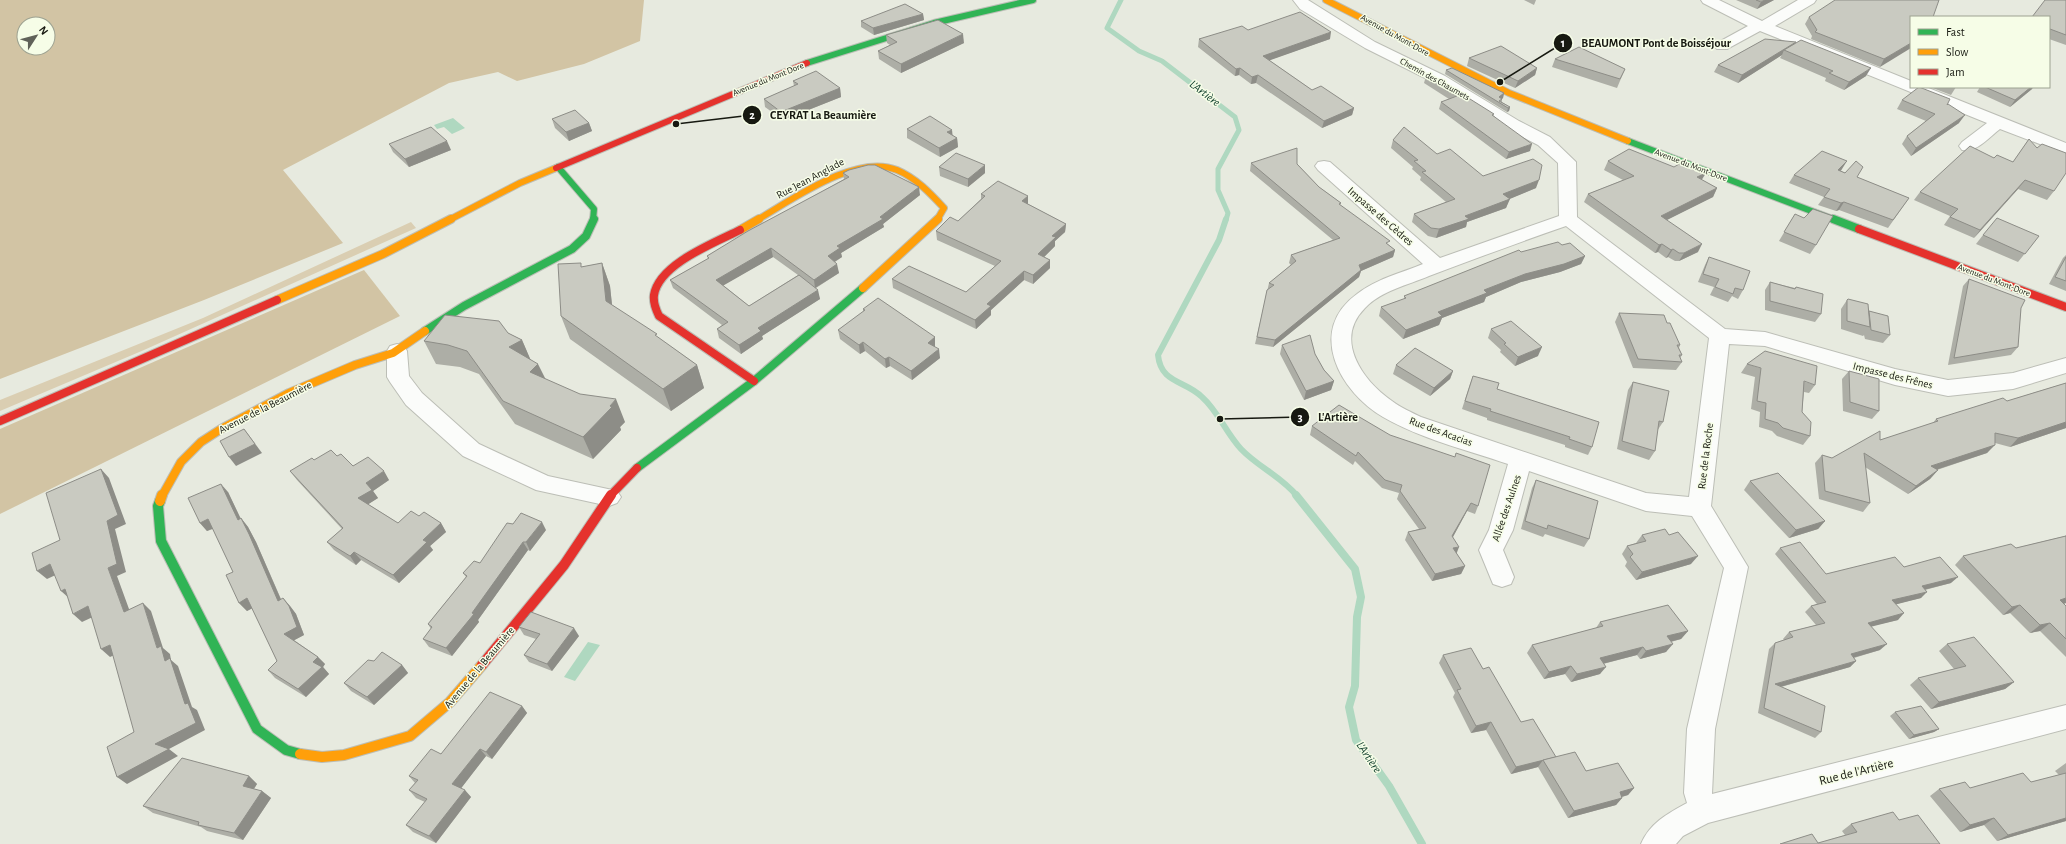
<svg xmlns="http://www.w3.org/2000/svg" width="2066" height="844" font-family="'Alegreya Sans',sans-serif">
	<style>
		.green { fill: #daceb2 }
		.forest { fill: #d2c4a4; fill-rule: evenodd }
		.water { fill: #afd8c0 }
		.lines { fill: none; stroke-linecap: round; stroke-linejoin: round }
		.stream-far2 { stroke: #afd8c0; stroke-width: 5 }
		.stream-far1 { stroke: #afd8c0; stroke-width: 6 }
		.stream { stroke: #afd8c0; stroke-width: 8 }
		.street-casing { stroke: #bcbeb6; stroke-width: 2 }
		.fast-far2-casing { stroke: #bcbeb6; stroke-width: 8 }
		.fast-far1-casing { stroke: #bcbeb6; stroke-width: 10 }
		.fast-casing { stroke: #bcbeb6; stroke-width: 12 }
		.slow-far2-casing { stroke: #bcbeb6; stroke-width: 8 }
		.slow-far1-casing { stroke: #bcbeb6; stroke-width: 10 }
		.slow-casing { stroke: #bcbeb6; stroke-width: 12 }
		.jam-far2-casing { stroke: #bcbeb6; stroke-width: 8 }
		.jam-far1-casing { stroke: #bcbeb6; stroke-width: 10 }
		.jam-casing { stroke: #bcbeb6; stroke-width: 12 }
		.street { fill: #fbfcfa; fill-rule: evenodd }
		.fast-far2 { stroke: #30b455; stroke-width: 6 }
		.fast-far1 { stroke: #30b455; stroke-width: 8 }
		.fast { stroke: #30b455; stroke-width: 10 }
		.slow-far2 { stroke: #ff9f0a; stroke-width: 6 }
		.slow-far1 { stroke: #ff9f0a; stroke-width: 8 }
		.slow { stroke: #ff9f0a; stroke-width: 10 }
		.jam-far2 { stroke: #e5322d; stroke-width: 6 }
		.jam-far1 { stroke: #e5322d; stroke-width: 8 }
		.jam { stroke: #e5322d; stroke-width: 10 }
		.wall { fill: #adaea6; fill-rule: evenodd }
		.shaded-wall { fill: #8d8d87 }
		.building { fill: #c9cac1; stroke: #8d8d87 }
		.labels { text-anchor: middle; stroke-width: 3; stroke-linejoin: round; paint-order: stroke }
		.far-street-label { font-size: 9px; fill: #171911; stroke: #f6fde7 }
		.street-label { font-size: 11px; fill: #171911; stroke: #f6fde7 }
		.water-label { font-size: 12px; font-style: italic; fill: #0c3c29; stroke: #f6fde7 }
		.near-street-label { font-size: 13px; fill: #171911; stroke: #f6fde7 }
		.leader { fill: none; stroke: #171911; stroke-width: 1.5 }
		.callout-dot { fill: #171911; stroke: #f6fde7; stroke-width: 1.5 }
		.mark-label { font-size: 12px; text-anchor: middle; font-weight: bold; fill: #fff }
		.callout-label { font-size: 12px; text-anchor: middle; font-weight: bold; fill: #171911; stroke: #f6fde7; stroke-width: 3; stroke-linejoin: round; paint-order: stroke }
	</style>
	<rect width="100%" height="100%" fill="#e7eadf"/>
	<!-- green -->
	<polygon class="green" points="411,222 416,228 144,350 0,411 0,400 203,318"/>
	<!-- forest -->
	<g class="forest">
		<path d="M0 0H644L640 41 584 64 517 81 498 72 449 83 283 170 343 243 204 300 0 379ZM24 24H48V48H24Z"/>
		<polygon points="364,270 400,316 0,514 0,429"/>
	</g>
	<!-- water -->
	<g class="water">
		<polygon points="453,118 465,128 452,134 444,127 437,129 434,125"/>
		<polygon points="588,642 600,645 575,681 564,677"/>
	</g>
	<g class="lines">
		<!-- stream-far2 -->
		<polyline class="stream-far2" points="1121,0 1107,28 1139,51 1162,61 1235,117 1239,130 1218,169 1218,190 1228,213 1226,220"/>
		<!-- stream-far1 -->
		<path class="stream-far1" d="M1226 219 1219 240 1158 355C1161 384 1185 380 1202 397 1218 411 1226 433 1241 449 1258 467 1282 477 1297 496"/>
		<!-- stream -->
		<polyline class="stream" points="1296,495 1355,569 1361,597 1357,617 1355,686 1349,707 1356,740 1389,786 1422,844"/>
		<!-- street casing -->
		<g class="street-casing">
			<g id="street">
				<path d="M1293 0H1308L1375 42 1445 76 1519 121 1550 137 1576 162 1577 217 1725 329 1765 332 1895 369 1948 380 2013 373 2066 358V373L2013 389 1948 396 1895 385 1765 346 1729 344 1711 506 1748 567 1715 729 1712 794 2066 705V729L1708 823 1683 836 1676 844H1641C1650 823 1667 814 1687 803L1684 793 1687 729 1724 568 1692 516 1646 511 1529 471 1513 530 1503 550 1514 577 1511 584 1502 587 1493 584 1479 550 1489 530 1508 464C1467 450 1421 439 1383 417 1340 392 1306 331 1357 294 1376 279 1401 273 1423 264L1318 170 1315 166 1318 162 1324 161 1330 162 1440 258 1559 216 1558 163 1538 145 1507 129 1433 82 1365 48 1300 9ZM1566 226 1709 338 1689 497 1646 493 1421 417C1411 412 1401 408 1392 401 1363 381 1333 340 1365 308 1381 291 1408 285 1429 276 1474 259 1520 242 1566 226Z"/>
				<path d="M1701 0H1719L1762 21 1798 0H1816L1814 3 1775 26 1911 81V87H1926L2066 143V154L2000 129C1989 137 1977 153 1962 150L1959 146 1962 142 1987 123 1760 31 1727 49H1717L1714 46 1717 43 1748 26 1703 3Z"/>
				<polygon points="397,344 404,346 407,351 409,376 422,393 479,444 548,476 617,491 621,497 617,503 609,506 536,490 463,456 406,405 390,382 387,377 387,351 390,346"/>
			</g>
		</g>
		<!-- fast-far2 casing -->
		<g class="fast-far2-casing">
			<g id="fast-far2">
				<polyline points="807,63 934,23 1033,0"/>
				<polyline points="1628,141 1835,220"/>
				<polyline points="558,167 594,209 593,220"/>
			</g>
		</g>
		<!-- fast-far1 casing -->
		<g class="fast-far1-casing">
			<g id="fast-far1">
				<polyline points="1833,219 1859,229"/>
				<polyline points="425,331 464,306 572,249 586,236 594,219"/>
				<polyline points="637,468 754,381 863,288"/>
			</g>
		</g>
		<!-- fast casing -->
		<g class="fast-casing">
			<polyline id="fast" points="160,501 158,506 161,541 257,729 286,750 300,754"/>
		</g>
		<!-- slow-far2 casing -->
		<g class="slow-far2-casing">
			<g id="slow-far2">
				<polyline points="1326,0 1509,93 1628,141"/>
				<polyline points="449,220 520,183 556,168"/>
				<path d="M757 220C792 200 856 153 897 170 916 178 930 193 944 208L937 220"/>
			</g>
		</g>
		<!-- slow-far1 casing -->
		<g class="slow-far1-casing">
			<g id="slow-far1">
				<polyline points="740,230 759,219"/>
				<polyline points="863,288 938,219"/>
				<polyline points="277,300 383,254 451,219"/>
				<polyline points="162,496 181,462 201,442 221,429 289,393 355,365 393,353 425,331"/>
			</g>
		</g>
		<!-- slow casing -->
		<g class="slow-casing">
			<g id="slow">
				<polyline points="160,501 162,495"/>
				<polyline points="300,754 322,757 344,755 410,736 450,702 482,665"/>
			</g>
		</g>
		<!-- jam-far2 casing -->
		<g class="jam-far2-casing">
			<polyline id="jam-far2" points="556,168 807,63"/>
		</g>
		<!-- jam-far1 casing -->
		<g class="jam-far1-casing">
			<g id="jam-far1">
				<polyline points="1859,229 2066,307"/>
				<path d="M740 230C714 243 659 264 654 295 653 302 656 310 659 316L754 381"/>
				<polyline points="0,421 277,300"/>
				<polyline points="610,496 637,468"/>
			</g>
		</g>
		<!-- jam casing -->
		<g class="jam-casing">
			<polyline id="jam" points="482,665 564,565 611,495"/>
		</g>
		<!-- street -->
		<use href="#street" class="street"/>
		<!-- fast-far2 -->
		<use href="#fast-far2" class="fast-far2"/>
		<!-- fast-far1 -->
		<use href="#fast-far1" class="fast-far1"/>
		<!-- fast -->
		<use href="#fast" class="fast"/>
		<!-- slow-far2 -->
		<use href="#slow-far2" class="slow-far2"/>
		<!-- slow-far1 -->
		<use href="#slow-far1" class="slow-far1"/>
		<!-- slow -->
		<use href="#slow" class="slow"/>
		<!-- jam-far2 -->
		<use href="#jam-far2" class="jam-far2"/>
		<!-- jam-far1 -->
		<use href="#jam-far1" class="jam-far1"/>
		<!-- jam -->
		<use href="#jam" class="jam"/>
	</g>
	<!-- wall -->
	<g class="wall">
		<polygon points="1524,0 1536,0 1534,5"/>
		<polygon points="1736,0 1774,0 1757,9"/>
		<polygon points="1939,0 1880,67 1811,39 1812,36 1805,24 1809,17"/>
		<polygon points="2066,0 2066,45 2049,39 2049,17"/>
		<polygon points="923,14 924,20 874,35 861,27 861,21"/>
		<polygon points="1248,30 1330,39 1269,60 1312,90 1354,108 1352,115 1322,128 1256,83 1251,84 1239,75 1235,76 1198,47 1199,39"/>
		<polygon points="886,35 964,43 901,73 879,59 878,51 890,45 887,43"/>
		<polygon points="1794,44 1866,76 1844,90 1825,81 1826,78 1780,58 1782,55 1738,83 1714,72 1718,65"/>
		<polygon points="1469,58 1537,68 1535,75 1515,88 1467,66"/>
		<polygon points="1555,59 1625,69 1617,88 1552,67"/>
		<polygon points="1446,70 1504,93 1503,98 1502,99 1502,102 1510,107 1509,111 1507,112 1445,74"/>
		<polygon points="1426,76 1493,115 1530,151 1506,159 1439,109 1441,102 1449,99 1424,83"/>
		<polygon points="793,81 840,88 841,97 783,120 765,107 764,99 794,86"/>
		<polygon points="1930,87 1956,87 1951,95"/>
		<polygon points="1980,87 2033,87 2032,89 2010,107 1977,92"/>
		<polygon points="1902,100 1959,123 1911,156 1902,144 1907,136 1926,121 1897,109"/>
		<polygon points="552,119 589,123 592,131 569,141 555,128"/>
		<polygon points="907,129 952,135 957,138 958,147 940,157 907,138"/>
		<polygon points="2029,139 2054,191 2047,200 2018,189 1974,238 1944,225 1950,216 1914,200 1920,192 1994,158 2013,162"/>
		<polygon points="1393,140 1437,154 1483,176 1536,188 1509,199 1506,208 1467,222 1466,227 1436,238 1428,236 1412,222 1414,214 1446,202 1420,180 1421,177 1412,169 1413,167 1391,148"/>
		<polygon points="389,144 451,150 409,167 393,152"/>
		<polygon points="1608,161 1702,180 1717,188 1713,197 1666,220 1698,252 1679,261 1675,261 1668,257 1666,258 1658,252 1655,253 1584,202 1588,194 1623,180 1604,170"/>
		<polygon points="1251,163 1297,164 1319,187 1341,203 1340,205 1395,250 1393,257 1361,271 1359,277 1273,347 1255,344 1269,283 1291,265 1289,263 1291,255 1333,240 1250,171"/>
		<polygon points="939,167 985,173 968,187 940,176"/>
		<polygon points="1842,169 1841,171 1909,198 1888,228 1839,210 1836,211 1818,205 1824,197 1789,183 1794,175"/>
		<path d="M843 173 920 195 883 224 884 227 841 253 842 257 835 262 839 273 816 288 820 299 762 336 763 339 741 354 719 338 717 329 722 325 673 288 670 280 708 259 707 256 844 179ZM773 257 798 275 749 306 723 285Z"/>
		<polygon points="981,194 1028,196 1028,204 1066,224 1065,232 1055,241 1055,246 1044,257 1050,260 1050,268 1033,284 1024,280 991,310 991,315 976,329 893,288 892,279 966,292 995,266 937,240 936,231 958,221 981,199"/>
		<polygon points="1795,214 1816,245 1810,254 1779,241"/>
		<polygon points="1983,235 2039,236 2018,262 1976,244"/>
		<polygon points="1562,245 1585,256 1581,264 1560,272 1521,282 1486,297 1484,302 1442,318 1439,325 1403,339 1379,316 1381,307 1404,299 1404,296 1521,252"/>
		<polygon points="2066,255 2066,291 2049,284 2063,258"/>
		<polygon points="1709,257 1743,290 1738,299 1732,296 1728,302 1710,295 1714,287 1698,282 1705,265"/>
		<polygon points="602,263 610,286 612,305 697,365 704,388 671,411 570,339 561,316 582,267"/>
		<polygon points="1969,279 2021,308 2018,347 2011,355 1948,365 1963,286"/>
		<polygon points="1770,282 1795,288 1796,287 1821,314 1815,322 1765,310 1765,290"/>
		<polygon points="1847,300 1868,311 1890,335 1883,343 1865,339 1864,335 1863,336 1841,329 1841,309"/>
		<polygon points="863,309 935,337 935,347 940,358 912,380 890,366 886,368 865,351 860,354 840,339 838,330 863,312"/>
		<polygon points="1619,313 1667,323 1680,345 1679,348 1682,355 1680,358 1682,362 1676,370 1633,368 1615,322"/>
		<polygon points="1491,329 1538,356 1515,366 1500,352 1501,350 1488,338"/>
		<polygon points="508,333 522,340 530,359 545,379 625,422 620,427 621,430 593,459 515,424 479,374 460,367 436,364 424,341"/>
		<polygon points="1282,345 1315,354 1324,370 1334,381 1331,390 1304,400 1280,354"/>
		<polygon points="1747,364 1815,385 1809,393 1804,392 1802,412 1810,436 1803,445 1777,436 1772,431 1759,427 1760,412 1751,409 1755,377 1741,373"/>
		<polygon points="1396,365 1453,371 1450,379 1430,396 1393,374"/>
		<polygon points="1849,371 1879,411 1872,419 1843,411 1842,379"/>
		<polygon points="1473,376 1497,389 1592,447 1588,455 1565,447 1565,445 1487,420 1487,418 1462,409 1470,384"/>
		<polygon points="1633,382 1663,422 1657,431 1655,451 1649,460 1617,449 1628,390"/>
		<polygon points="2066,383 2066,428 2010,447 1995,443 1987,453 1937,470 1938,470 1930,479 1908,494 1865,467 1870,503 1863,512 1819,499 1815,463 1822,455 1832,458 1880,440 1933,423 1936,419 2007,401"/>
		<polygon points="1312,426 1478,506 1475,514 1467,511 1453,537 1456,553 1465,566 1461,574 1432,581 1405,540 1408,532 1419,529 1397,499 1399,493 1382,488 1355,461 1353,465 1310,435"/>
		<polygon points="314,460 353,466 389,480 373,491 378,498 368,504 398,523 419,516 441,523 446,532 430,546 433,550 399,583 361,560 356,565 334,550 327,542 342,529 297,480 290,471"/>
		<polygon points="1536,480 1589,539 1584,547 1545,534 1543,537 1521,529 1532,488"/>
		<polygon points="1750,481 1825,521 1818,529 1789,538 1744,490"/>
		<polygon points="228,492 241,519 241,518 248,527 256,542 281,599 290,606 296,614 304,635 294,640 318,657 325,664 323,667 329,674 306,697 275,678 268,670 277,661 252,608 247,611 239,603 233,572 213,529 207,531 200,523"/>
		<polygon points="546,530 530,551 528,550 478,620 479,622 452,656 429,647 423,639 431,629 428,624 466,577 463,573"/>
		<polygon points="1642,535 1691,564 1636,580 1625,566 1627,562 1622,554 1627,546 1636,543"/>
		<polygon points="2066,535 2066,603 2064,604 2066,606 2066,657 2040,631 2030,633 2010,613 2003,615 1955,565 1963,556 2016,548 2065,536"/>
		<polygon points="1780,548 1826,574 1904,567 1951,583 1925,590 1921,598 1896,604 1898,620 1871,626 1880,650 1854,658 1856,661 1850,667 1781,687 1821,732 1815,738 1758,713 1769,649 1775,643 1784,640 1783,639 1789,632 1816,625 1805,612 1811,606 1817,604 1775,554"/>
		<polygon points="1600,622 1688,631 1681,639 1671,642 1666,652 1640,659 1637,655 1603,664 1600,674 1571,682 1565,674 1544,679 1527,653 1532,645 1596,628"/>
		<polygon points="519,627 579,636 552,671 529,662 524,655 536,639 524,635"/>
		<polygon points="1947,644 2014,682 2005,689 1931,709 1910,685 1918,678 1954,669 1939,651"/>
		<polygon points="1443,655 1483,669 1521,722 1556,757 1586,771 1634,788 1628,795 1622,797 1622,798 1616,805 1568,818 1538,767 1511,774 1486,730 1471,733 1453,697 1455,693 1439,663"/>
		<polygon points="374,661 402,665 408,673 374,705 351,691 344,683"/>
		<polygon points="522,706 527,713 492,759 486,756 461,788 471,797 436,843 413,832 406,825 425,802 416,798 409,790 415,783 409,776 441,754"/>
		<polygon points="1895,712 1939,729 1934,732 1909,739 1890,716"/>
		<polygon points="2066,763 2066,821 1997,841 1984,825 1960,832 1930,796 1939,789 1970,788 2031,782 2059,775 2055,771"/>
		<polygon points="249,776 257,784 254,789 262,791 271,798 243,840 207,831 201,827 153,813 143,806"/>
		<polygon points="1899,820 1818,843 1845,835 1842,831 1851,824"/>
	</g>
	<!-- shaded-wall -->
	<g class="shaded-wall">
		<polygon points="1765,0 1774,0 1757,9 1761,2"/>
		<polygon points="923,14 924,20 874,35 873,28"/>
		<polygon points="1331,32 1330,39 1262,63 1263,56"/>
		<polygon points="963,34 964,43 901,73 901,64"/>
		<polygon points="1796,42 1792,49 1784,50 1782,55 1738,83 1742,75"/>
		<polygon points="1911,43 1911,48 1880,67 1884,59"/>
		<polygon points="1240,68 1239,75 1235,76 1236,69"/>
		<polygon points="1537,68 1535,75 1515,88 1518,81"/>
		<polygon points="1871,68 1866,76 1844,90 1849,82"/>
		<polygon points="1258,75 1256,83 1251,84 1252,77"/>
		<polygon points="2031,87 2033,87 2032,89 2010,107 2015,100"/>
		<polygon points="840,88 841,97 783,120 781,112"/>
		<polygon points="1504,93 1503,98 1498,102 1499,97"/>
		<polygon points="1510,107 1509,111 1507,112 1508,108"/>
		<polygon points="1354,108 1352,115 1322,128 1324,121"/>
		<polygon points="1965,115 1959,123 1911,156 1916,148"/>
		<polygon points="589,123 592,131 569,141 566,132"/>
		<polygon points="952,130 953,139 947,132"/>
		<polygon points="957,138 958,147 940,157 939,148"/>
		<polygon points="447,141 451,150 409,167 405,159"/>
		<polygon points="1532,144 1530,151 1506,159 1509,152"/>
		<polygon points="1847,161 1842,169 1833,178 1838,170"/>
		<polygon points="985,165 985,173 968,187 968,179"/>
		<polygon points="1706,173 1701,181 1697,177"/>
		<polygon points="1539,180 1536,188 1500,203 1503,194"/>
		<polygon points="2025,180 2018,189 1974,238 1980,230"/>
		<polygon points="919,187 920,195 883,224 884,227 841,253 842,257 829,265 828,256 837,246 880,217"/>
		<polygon points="1717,188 1713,197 1657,225 1661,216"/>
		<polygon points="1028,196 1028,205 1022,201"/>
		<polygon points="1510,199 1506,208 1467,222 1466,227 1436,238 1439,229 1465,216"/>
		<polygon points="1844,202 1839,210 1836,211 1841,203"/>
		<polygon points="1066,224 1065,232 1055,241 1055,246 1038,263 1038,254 1052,236"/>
		<polygon points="1662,244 1658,252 1655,253 1659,245"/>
		<polygon points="1702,244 1698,252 1679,261 1684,253"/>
		<polygon points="771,248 773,257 719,288 716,280"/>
		<polygon points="1673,249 1668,257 1666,258 1671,250"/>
		<polygon points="1395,250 1393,257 1361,271 1359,277 1273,347 1275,340 1359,265"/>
		<polygon points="1585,256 1581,264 1560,272 1521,282 1486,297 1484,302 1442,318 1439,325 1403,339 1406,330 1438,312 1484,290 1525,274"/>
		<polygon points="1050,260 1050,268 1033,284 1033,275"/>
		<polygon points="602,263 610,286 614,324 606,301"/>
		<polygon points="837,264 839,273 815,288 814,280"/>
		<polygon points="1024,271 1024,280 991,310 991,315 976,329 975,320 987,304"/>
		<polygon points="818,290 820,299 762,336 763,339 741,354 739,345 758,328"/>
		<polygon points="935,337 935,346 929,351 928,343"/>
		<polygon points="522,340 532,363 509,347"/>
		<polygon points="863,342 865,351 860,354 859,345"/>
		<polygon points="1542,347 1538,356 1515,366 1518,357"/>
		<polygon points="939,349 940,358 912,380 911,371"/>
		<polygon points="889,357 890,366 886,368 885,359"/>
		<polygon points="538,364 549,386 530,372"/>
		<polygon points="697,365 704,388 671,411 663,389"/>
		<polygon points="1453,371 1450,379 1430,396 1434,388"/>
		<polygon points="1334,381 1331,390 1304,400 1306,391"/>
		<polygon points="616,399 625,422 620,427 621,430 593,459 583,437 610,406"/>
		<polygon points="2066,422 2066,428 2010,447 2018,438"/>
		<polygon points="244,429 262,453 236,466 229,457"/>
		<polygon points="1995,445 1987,453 1923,474 1931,466"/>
		<polygon points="101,469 109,478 126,524 115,529 126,572 117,576 133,620 124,612 108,568"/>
		<polygon points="1938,470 1930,479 1908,494 1916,486"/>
		<polygon points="384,471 389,480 373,491 378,498 364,507 358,498 366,483"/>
		<polygon points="221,484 228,492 245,528 238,520"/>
		<polygon points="1471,503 1467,511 1449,544 1452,536"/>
		<polygon points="241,518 248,527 256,542 285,609 278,601"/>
		<polygon points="208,519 216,527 207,531 200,523"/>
		<polygon points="1825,521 1818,529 1789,538 1796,530"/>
		<polygon points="542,522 546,530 530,551 526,542"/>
		<polygon points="441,523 446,532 430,546 433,550 399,583 393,575 423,540"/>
		<polygon points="523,542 528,550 478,620 479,622 452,656 446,648"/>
		<polygon points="1459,547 1456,555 1453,548"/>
		<polygon points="354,552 361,560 356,565 350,556"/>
		<polygon points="1698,556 1691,564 1636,580 1642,572"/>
		<polygon points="50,564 60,573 47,579 37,571"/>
		<polygon points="1465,566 1461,574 1432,581 1435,574"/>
		<polygon points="1958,577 1951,583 1915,592 1922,586"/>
		<polygon points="65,589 70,599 61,591"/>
		<polygon points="1927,592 1921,598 1886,607 1892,600"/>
		<polygon points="247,598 255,607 247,611 239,603"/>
		<polygon points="283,598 290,606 296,614 304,635 291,642 284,634"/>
		<polygon points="2066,598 2066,603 2050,608 2060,600"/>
		<polygon points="143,603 151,611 163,648 170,654 171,660 178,666 192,707 197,710 205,730 169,749 178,756 127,784 117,777 155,744 185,704 165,661 157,648"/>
		<polygon points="2020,605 2010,613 2003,615 2012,607"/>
		<polygon points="88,606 97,615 82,622 73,614"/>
		<polygon points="1904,613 1898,620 1862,629 1868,623"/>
		<polygon points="2050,623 2040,631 2030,633 2040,625"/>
		<polygon points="574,628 579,636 552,671 547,664"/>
		<polygon points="1688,631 1681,639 1661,644 1667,636"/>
		<polygon points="1673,644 1666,652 1640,659 1646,651"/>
		<polygon points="1887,644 1880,650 1845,660 1851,654"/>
		<polygon points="110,645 119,653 110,657 101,649"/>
		<polygon points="1643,647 1637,655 1594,666 1600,658"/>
		<polygon points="318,657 325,664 323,667 329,674 306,697 298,689 313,662"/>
		<polygon points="1856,661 1850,667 1769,690 1775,684"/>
		<polygon points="402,665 408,673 374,705 367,697"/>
		<polygon points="1571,666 1565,674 1544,679 1549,672"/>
		<polygon points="1606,667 1600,674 1571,682 1577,674"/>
		<polygon points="2014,682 2005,689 1931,709 1939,702"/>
		<polygon points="522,706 527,713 492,759 486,752"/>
		<polygon points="1491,722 1486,730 1471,733 1476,726"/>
		<polygon points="1939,729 1934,732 1909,739 1914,735"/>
		<polygon points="480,749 486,756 459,791 452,784"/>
		<polygon points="1543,760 1538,767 1511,774 1516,767"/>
		<polygon points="249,776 257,784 251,793 243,786"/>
		<polygon points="1634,788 1628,795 1614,799 1620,792"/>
		<polygon points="465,790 471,797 436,843 429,836"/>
		<polygon points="262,791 271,798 243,840 234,833"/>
		<polygon points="1622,798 1616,805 1568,818 1574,811"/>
		<polygon points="1994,818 1984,825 1960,832 1970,825"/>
		<polygon points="2066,818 2066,821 1997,841 2008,835"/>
	</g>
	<!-- building -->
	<g class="building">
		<polygon points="1756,0 1765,0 1761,2"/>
		<polygon points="1835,0 1939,0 1933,17 1911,17 1911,43 1884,59 1815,32 1817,30 1809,17"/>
		<polygon points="2045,0 2066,0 2066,35 2050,29 2049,31 2049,17 2032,17"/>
		<polygon points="905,4 923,14 873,28 861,21"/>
		<polygon points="1300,12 1331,32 1263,56 1312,90 1321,86 1354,108 1324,121 1258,75 1252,77 1240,68 1236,69 1199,39 1242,26 1248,30"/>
		<polygon points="938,20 963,34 901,64 878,51 897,42 886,35"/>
		<polygon points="1765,39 1796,42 1742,75 1718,65"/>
		<polygon points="1801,40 1871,68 1849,82 1829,73 1833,71 1784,50"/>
		<polygon points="1501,46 1537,68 1518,81 1469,58"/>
		<polygon points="1579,47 1625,69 1620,79 1555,59"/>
		<polygon points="1452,68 1504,93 1499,97 1502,99 1499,101 1510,107 1508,108 1446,70"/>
		<polygon points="816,71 840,88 781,112 764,99 798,84 793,81"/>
		<polygon points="1430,74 1494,114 1492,115 1532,144 1509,152 1441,102 1457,96 1426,76"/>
		<polygon points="1919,87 1950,99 1947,105 1948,104 1965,115 1916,148 1907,136 1935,114 1902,100"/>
		<polygon points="1985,87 2031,87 2015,100"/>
		<polygon points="575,110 589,123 566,132 552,119"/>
		<polygon points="930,116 952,130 947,132 957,138 939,148 907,129"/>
		<polygon points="431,127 447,141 405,159 389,144"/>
		<polygon points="1404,127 1437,154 1450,149 1483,176 1533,159 1542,165 1539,180 1503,194 1510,199 1465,216 1469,219 1439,229 1431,228 1414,214 1455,199 1422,172 1426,171 1414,161 1418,160 1393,140"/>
		<polygon points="2029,139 2037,148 2042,144 2066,153 2066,173 2054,191 2025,180 1980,230 1950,217 1958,209 1920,192 1970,146 1994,158 1997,155 2013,162"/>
		<polygon points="1297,148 1297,164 1319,187 1341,203 1339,204 1390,241 1386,243 1395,250 1359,265 1361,270 1275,340 1257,337 1267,290 1274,285 1269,283 1296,261 1291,255 1340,238 1251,163"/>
		<polygon points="1629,149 1674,167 1681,163 1706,173 1697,177 1717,188 1661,216 1702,244 1684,253 1679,253 1673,249 1671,250 1662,244 1659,245 1588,194 1634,176 1608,161"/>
		<polygon points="1822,151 1847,161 1838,170 1845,173 1856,161 1863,167 1857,177 1909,198 1893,220 1844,202 1841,203 1824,197 1830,189 1794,175"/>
		<polygon points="956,153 985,165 968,179 939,167"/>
		<polygon points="868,165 875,165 919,187 880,217 883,219 837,246 840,248 828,256 837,264 814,280 771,248 716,280 749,306 799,275 818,290 758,328 761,331 739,345 717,329 728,322 670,280 709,258 707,256 748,231 849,177 843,173 849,170"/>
		<polygon points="998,181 1028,196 1022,201 1066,224 1052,236 1056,237 1038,254 1050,260 1033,275 1024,271 987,304 991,306 975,320 892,279 909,266 966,292 1001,261 936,231 950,217 958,221 985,196 981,194"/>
		<polygon points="1813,209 1833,216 1816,245 1784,232 1795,214 1804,218"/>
		<polygon points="1997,218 2039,236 2025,254 1983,235"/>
		<polygon points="1558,242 1562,245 1570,243 1585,256 1564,264 1525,274 1484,290 1487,293 1438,312 1442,316 1406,330 1381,307 1406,298 1404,296 1519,250 1521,252"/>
		<polygon points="1709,257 1750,271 1743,290 1735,288 1733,294 1715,287 1719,279 1703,274"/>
		<polygon points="2066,257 2066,281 2055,277"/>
		<polygon points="581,263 581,267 602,263 606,301 657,334 655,335 697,365 663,389 561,316 558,264"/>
		<polygon points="1969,279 2025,300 2021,308 2018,347 1954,358"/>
		<polygon points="1770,282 1795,289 1796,287 1823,294 1821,314 1770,301"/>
		<polygon points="878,298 935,337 928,343 939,349 911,371 889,357 885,359 863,342 859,345 838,330 865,310 863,309"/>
		<polygon points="1848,299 1868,304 1870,327 1847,321 1847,300"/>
		<polygon points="1869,311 1888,316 1890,335 1871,330"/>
		<polygon points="1619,313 1664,315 1667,323 1670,323 1680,345 1677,345 1682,355 1679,355 1682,362 1638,359"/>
		<polygon points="445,315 499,321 508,333 522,340 509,347 538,364 530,372 580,394 616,399 610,406 612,407 583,437 503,401 467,351 448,345 424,341"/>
		<polygon points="1511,321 1542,347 1518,357 1504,344 1506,343 1491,329"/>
		<polygon points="1310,335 1315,354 1324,370 1334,381 1306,391 1282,345"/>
		<polygon points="1415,348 1453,371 1434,388 1396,365"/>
		<polygon points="1765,351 1817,366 1815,385 1804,381 1802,412 1811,422 1810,436 1783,428 1778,423 1765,419 1766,403 1757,401 1761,368 1747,364"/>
		<polygon points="1849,371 1879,379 1879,411 1850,402"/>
		<polygon points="1473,376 1499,383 1497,389 1599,422 1592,447 1569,439 1570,437 1490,411 1491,409 1465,401"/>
		<polygon points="1633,382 1669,391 1663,422 1659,421 1655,451 1622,441"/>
		<polygon points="2066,383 2066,422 2018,438 1995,433 1995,445 1931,466 1938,470 1916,486 1864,453 1870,503 1825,491 1822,455 1832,458 1880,431 1880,440 1938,421 1936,419 2003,398 2007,401"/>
		<polygon points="1339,405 1390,435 1455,457 1456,453 1490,465 1478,506 1471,503 1452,536 1459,547 1453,548 1465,566 1435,574 1408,532 1426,528 1400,491 1402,485 1385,480 1358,452 1356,456 1312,426"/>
		<polygon points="244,429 255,444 229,457 220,441"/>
		<polygon points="331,450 337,456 341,454 353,466 368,457 384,471 366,483 372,490 358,498 398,523 411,511 419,516 424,512 441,523 423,540 427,542 393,575 354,552 350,556 327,542 343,528 290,471 312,458 314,460"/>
		<polygon points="101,469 118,515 107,521 117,564 108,568 124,612 143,603 157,648 161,646 165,661 170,658 185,704 188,703 196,723 155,744 169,749 117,777 107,747 134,732 110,645 101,649 88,606 73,614 65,589 61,591 50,564 37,571 32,553 60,540 46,493"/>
		<polygon points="1778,473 1825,521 1796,530 1750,481"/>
		<polygon points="1536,480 1598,501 1589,539 1548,525 1547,529 1525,521"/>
		<polygon points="221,484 238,520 241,518 249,534 278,601 283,598 289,606 297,627 284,634 318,657 313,662 322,667 298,689 268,670 277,661 247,598 239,603 226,575 233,572 208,519 200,523 188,498"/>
		<polygon points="521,513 542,522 526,542 523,542 472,613 474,614 446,648 423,639 432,627 428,624 467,576 463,573 474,561 480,563 507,523 513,524"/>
		<polygon points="1665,529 1669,535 1678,532 1698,556 1642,572 1630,557 1633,554 1627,546 1646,541 1642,535"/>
		<polygon points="2066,536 2066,598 2060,600 2066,606 2066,639 2050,623 2040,625 2020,605 2012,607 1963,556 2011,544 2016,548"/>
		<polygon points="1800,542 1826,574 1895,557 1904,567 1940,557 1958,577 1922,586 1927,592 1892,600 1904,613 1868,623 1887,644 1851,654 1856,661 1775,684 1825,706 1821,732 1764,708 1775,643 1793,637 1789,632 1825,623 1811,606 1826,602 1780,548"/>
		<polygon points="1668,605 1688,631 1667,636 1673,644 1646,651 1643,647 1600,658 1606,667 1577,674 1571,666 1549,672 1532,645 1603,626 1600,622"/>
		<polygon points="531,612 574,628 547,664 524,655 540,634 519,627"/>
		<polygon points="1974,637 2014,682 1939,702 1918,678 1966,666 1947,644"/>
		<polygon points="1471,648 1483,669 1489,667 1521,722 1533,719 1556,757 1516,767 1491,722 1476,726 1457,690 1461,689 1443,655"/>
		<polygon points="382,652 402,665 367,697 344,683 368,660 374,661"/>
		<polygon points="490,692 522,706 486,752 480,749 452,784 465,790 429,836 406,825 427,799 409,790 418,780 409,776 431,749 441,754"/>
		<polygon points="1921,706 1939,729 1914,735 1895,712"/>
		<polygon points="1575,752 1586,771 1618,763 1634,788 1620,792 1622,798 1574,811 1543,760"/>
		<polygon points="182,758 249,776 243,786 262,791 234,833 198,825 199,822 143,806"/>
		<polygon points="2023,773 2031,782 2066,773 2066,818 2008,835 1994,818 1970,825 1939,789 1965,782 1970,788"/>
		<polygon points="1893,812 1899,820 1918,815 1940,844 1780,844 1812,834 1818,843 1857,832 1851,824"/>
	</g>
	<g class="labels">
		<!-- far-street labels -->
		<g class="far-street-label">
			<text transform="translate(1395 35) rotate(29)" y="3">Avenue du Mont-Dore</text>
			<text transform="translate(768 79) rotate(-22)" y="3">Avenue du Mont Dore</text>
			<text transform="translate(1435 79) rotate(29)" y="3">Chemin des Chaumets</text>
			<text transform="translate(1691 165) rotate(21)" y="3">Avenue du Mont-Dore</text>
			<text transform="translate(1994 280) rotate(21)" y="3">Avenue du Mont-Dore</text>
		</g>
		<!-- street labels -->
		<g class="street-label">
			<text transform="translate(810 178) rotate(-28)" y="4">Rue Jean Anglade</text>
			<text transform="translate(1381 216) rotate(41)" y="4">Impasse des Cèdres</text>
			<text transform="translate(1893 375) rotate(14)" y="4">Impasse des Frênes</text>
			<text transform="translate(265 407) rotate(-27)" y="4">Avenue de la Beaumière</text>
			<text transform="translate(1441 431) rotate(20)" y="4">Rue des Acacias</text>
			<text transform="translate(1705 456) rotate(-83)" y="4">Rue de la Roche</text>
			<text transform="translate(1506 508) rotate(-71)" y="4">Allée des Aulnes</text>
			<text transform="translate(479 667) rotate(-50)" y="4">Avenue de la Beaumière</text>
		</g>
		<!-- water labels -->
		<g class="water-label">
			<text transform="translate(1205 93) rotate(38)" y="4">L'Artière</text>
			<text transform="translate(1369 757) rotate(56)" y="4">L'Artière</text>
		</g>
		<!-- near-street labels -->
		<g class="near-street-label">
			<text transform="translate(1856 771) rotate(-14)" y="5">Rue de l'Artière</text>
		</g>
	</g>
	<!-- callouts -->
	<path class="leader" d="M1500 82L1563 43M676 124L752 115M1220 419L1300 417"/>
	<g class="callout-dot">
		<circle cx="1500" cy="82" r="4"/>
		<circle cx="676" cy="124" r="4"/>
		<circle cx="1220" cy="419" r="4"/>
		<circle cx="1563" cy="43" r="10"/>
		<circle cx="752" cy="115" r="10"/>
		<circle cx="1300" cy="417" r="10"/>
	</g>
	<g class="mark-label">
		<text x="1563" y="47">1</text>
		<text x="752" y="119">2</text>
		<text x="1300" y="421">3</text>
	</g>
	<g class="callout-label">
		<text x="1656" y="47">BEAUMONT Pont de Boisséjour</text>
		<text x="823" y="119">CEYRAT La Beaumière</text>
		<text x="1338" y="421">L'Artière</text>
	</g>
	<!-- legend -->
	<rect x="1910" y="16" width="140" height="72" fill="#f6fde7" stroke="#9da291"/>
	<rect x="1918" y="29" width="20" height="6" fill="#30b455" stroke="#9da291"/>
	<text x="1946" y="36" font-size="12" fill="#171911">Fast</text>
	<rect x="1918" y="49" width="20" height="6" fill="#ff9f0a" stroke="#9da291"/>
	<text x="1946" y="56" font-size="12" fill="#171911">Slow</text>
	<rect x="1918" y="69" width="20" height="6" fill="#e5322d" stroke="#9da291"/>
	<text x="1946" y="76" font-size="12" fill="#171911">Jam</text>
	<!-- north arrow -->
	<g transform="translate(36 36) rotate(54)"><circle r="19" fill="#f6fde7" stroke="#9da291"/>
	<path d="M0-3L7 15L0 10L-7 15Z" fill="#606259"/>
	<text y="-6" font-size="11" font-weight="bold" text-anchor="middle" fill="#171911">N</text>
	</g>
</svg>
